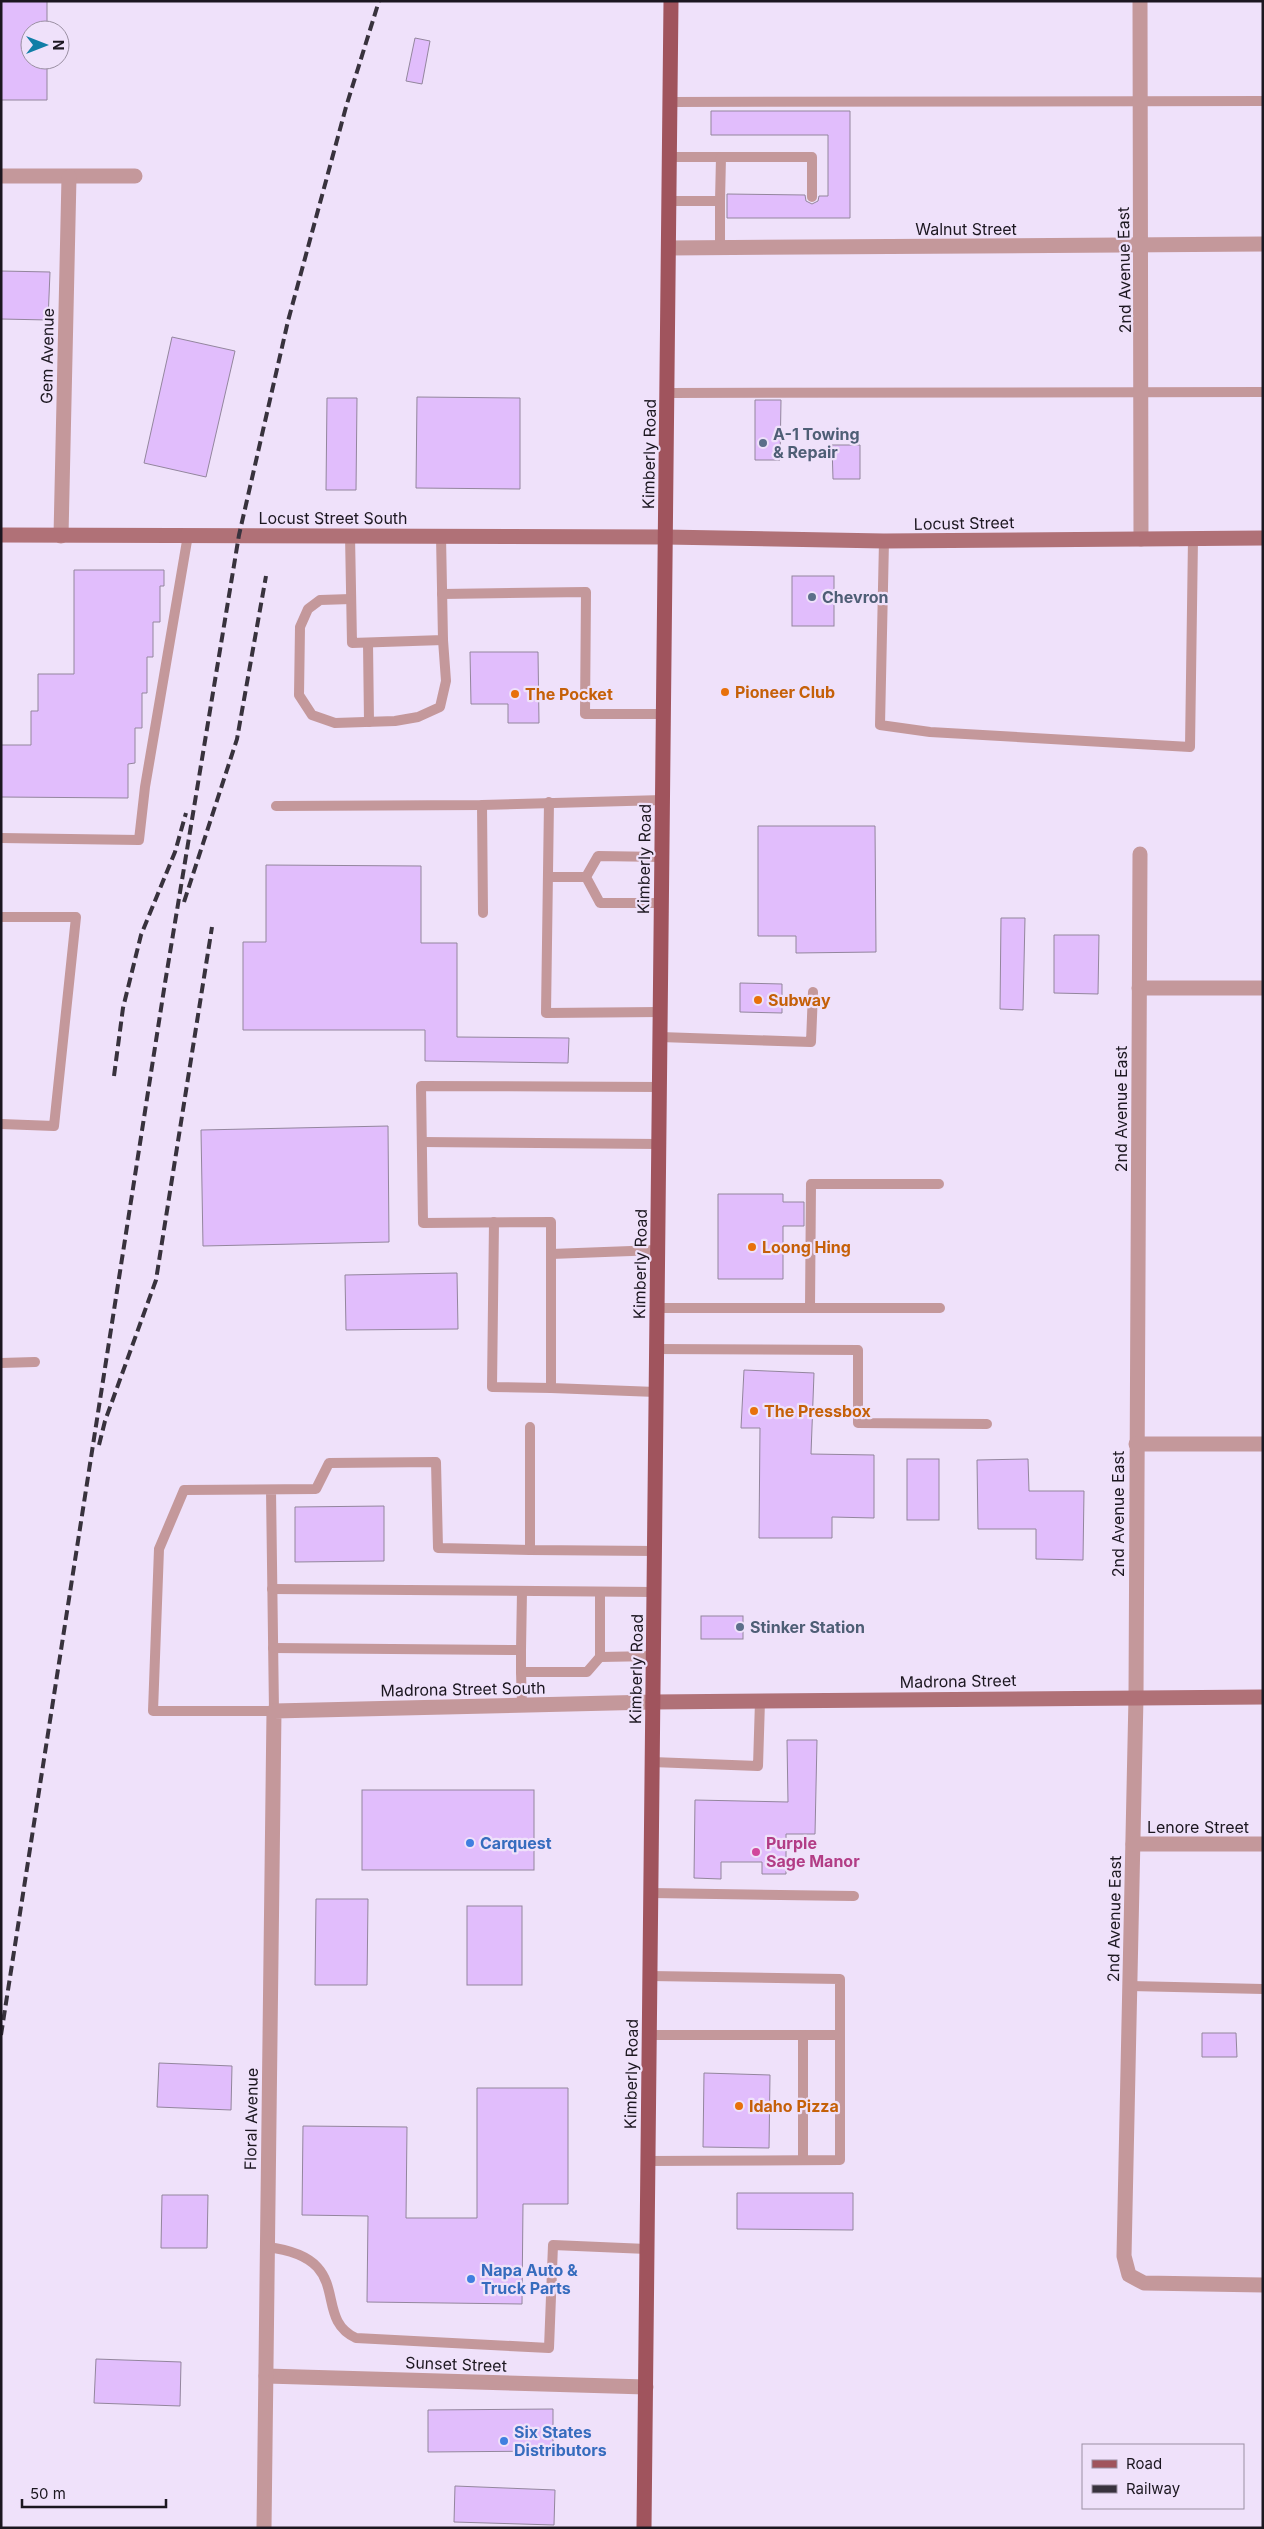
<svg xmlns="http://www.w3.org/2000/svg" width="1264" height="2529" font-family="Inter,sans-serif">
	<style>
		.building { fill: #e1bdfc; stroke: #93869d }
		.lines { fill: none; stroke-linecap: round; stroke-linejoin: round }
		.lane { stroke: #c4989b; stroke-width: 10 }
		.street { stroke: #c4989b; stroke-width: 15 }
		.secondary { stroke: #b07177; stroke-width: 15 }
		.primary { stroke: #a0545d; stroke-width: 15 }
		.rail { stroke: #38323d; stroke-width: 4; stroke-dasharray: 10 5; stroke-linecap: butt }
		.service-dot { fill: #5c6f8a; stroke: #efe1fa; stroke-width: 2 }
		.food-dot { fill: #e8710a; stroke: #efe1fa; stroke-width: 2 }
		.shop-dot { fill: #3f7fe0; stroke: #efe1fa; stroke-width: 2 }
		.hotel-dot { fill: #d1479c; stroke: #efe1fa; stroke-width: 2 }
		.labels { text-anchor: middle; stroke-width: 4.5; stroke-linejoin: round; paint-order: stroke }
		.street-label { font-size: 16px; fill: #1c1720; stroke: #efe1fa }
		.service-label { font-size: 16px; font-weight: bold; fill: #4e5e75; stroke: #efe1fa; text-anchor: start }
		.food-label { font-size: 16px; font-weight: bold; fill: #c56008; stroke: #efe1fa; text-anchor: start }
		.shop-label { font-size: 16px; font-weight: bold; fill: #366cbe; stroke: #efe1fa; text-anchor: start }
		.hotel-label { font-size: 16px; font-weight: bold; fill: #b23c85; stroke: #efe1fa; text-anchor: start }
	</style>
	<rect width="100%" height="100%" fill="#efe1fa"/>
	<!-- building -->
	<g class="building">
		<polygon points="1,1 47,1 47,30 30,30 30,60 47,60 47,100 1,100"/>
		<polygon points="415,38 430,41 422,84 406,81"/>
		<polygon points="711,111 850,111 850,218 727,218 727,194 805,195 806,201 812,204 818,201 819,196 828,196 828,135 711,135"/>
		<polygon points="1,271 50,272 48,320 1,319"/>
		<polygon points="172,337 235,351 206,477 144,463"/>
		<polygon points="417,397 520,398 520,489 416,488"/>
		<polygon points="327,398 357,398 356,490 326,490"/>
		<polygon points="755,400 781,400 780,460 755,460"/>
		<polygon points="832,445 860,445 860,479 833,479"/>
		<polygon points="74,570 164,570 164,586 160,586 160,622 153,622 153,657 147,657 147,693 142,693 142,728 135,728 135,763 128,764 128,798 1,797 1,745 31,745 31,711 38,711 38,674 74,674"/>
		<rect x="792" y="576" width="42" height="50"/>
		<polygon points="470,652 538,652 539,723 508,723 508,704 471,704"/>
		<polygon points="758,826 875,826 876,952 796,953 796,936 758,936"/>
		<polygon points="266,865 421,866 421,943 457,943 457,1037 569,1038 568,1063 425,1061 425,1030 243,1030 243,942 266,942"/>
		<polygon points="1001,918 1025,918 1023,1010 1000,1009"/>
		<polygon points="1054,935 1099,935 1098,994 1054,993"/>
		<polygon points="740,983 782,984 782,1013 740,1012"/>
		<polygon points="388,1126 389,1242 203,1246 201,1130"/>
		<polygon points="718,1194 783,1194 783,1202 804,1202 804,1226 783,1226 783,1279 718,1279"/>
		<polygon points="457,1273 458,1329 346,1330 345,1275"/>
		<polygon points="744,1370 814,1373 811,1454 874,1455 874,1518 832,1517 832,1538 759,1538 760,1428 741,1428"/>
		<rect x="907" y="1459" width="32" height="61"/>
		<polygon points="1028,1459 1029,1491 1084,1491 1083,1560 1036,1559 1036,1529 978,1529 977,1460"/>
		<polygon points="384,1506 384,1561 295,1562 295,1507"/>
		<rect x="701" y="1616" width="42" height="23"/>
		<polygon points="787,1740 817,1740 815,1834 786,1834 786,1874 762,1874 762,1862 721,1862 721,1879 694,1878 695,1800 788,1802"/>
		<rect x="362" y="1790" width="172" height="80"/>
		<polygon points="316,1899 368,1899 367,1985 315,1985"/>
		<rect x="467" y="1906" width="55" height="79"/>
		<polygon points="1202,2033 1236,2033 1237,2057 1202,2057"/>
		<polygon points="159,2063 232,2066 231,2110 157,2107"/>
		<polygon points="704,2073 770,2075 769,2148 703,2147"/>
		<polygon points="477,2088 568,2088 568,2204 523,2204 522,2304 367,2302 368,2216 302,2215 303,2126 407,2127 406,2218 477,2218"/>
		<polygon points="737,2193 853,2193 853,2230 737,2229"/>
		<polygon points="162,2195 208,2195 207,2248 161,2248"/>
		<polygon points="96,2359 181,2362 180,2406 94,2403"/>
		<polygon points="553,2409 553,2451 428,2452 428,2410"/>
		<polygon points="455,2486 555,2490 554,2525 454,2522"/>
	</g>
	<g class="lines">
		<!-- lane -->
		<g class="lane">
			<polyline points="670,102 1263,101"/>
			<polyline points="670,157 721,157"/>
			<polyline points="669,201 720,201 721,157 812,157 812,197"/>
			<polyline points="720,201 720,248"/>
			<polyline points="668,393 1263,392"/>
			<polyline points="350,535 352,643 443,640 441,536"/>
			<polyline points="884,541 880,725 930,732 1190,747 1193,538"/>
			<polyline points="442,594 586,592 585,714 663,714"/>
			<polyline points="351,599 320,600 308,609 300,627 299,695 312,715 335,723 395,721 418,717 440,707 446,681 443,640"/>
			<polyline points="368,643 369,722"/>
			<polyline points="549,802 546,1013 660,1012"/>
			<polyline points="482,805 483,913"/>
			<polyline points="276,806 482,805 663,800"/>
			<polyline points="1,838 139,840 145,787 188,535"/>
			<polyline points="549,877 586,877"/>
			<polyline points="661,903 600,903 586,877 598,856 662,857"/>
			<polyline points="1,917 76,917 54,1126 1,1124"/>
			<polyline points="660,1037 811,1042 813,992"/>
			<polyline points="422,1142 659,1144"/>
			<polyline points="494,1222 492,1387 551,1388"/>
			<polyline points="551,1254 658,1250"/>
			<polyline points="657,1308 940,1308"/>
			<polyline points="810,1308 811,1184 939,1184"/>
			<polyline points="656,1349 858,1350 858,1423 987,1424"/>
			<polyline points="1,1363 35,1362"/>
			<polyline points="656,1392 551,1388 551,1222 423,1223 421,1086 659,1087"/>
			<polyline points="530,1427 530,1550 655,1551"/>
			<polyline points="271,1490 274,1711 153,1711 159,1549 184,1490 316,1489 329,1463 436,1462 438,1548 530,1550"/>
			<polyline points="272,1589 654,1592"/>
			<polyline points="273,1648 521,1650 522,1591"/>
			<polyline points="521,1650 521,1672 587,1672 600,1657 600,1592"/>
			<polyline points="600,1657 654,1656"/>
			<polyline points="521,1672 522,1705"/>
			<polyline points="652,1762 758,1766 760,1701"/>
			<polyline points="651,1893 854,1896"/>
			<polyline points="1130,1986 1263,1989"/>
			<polyline points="649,2035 840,2035"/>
			<polyline points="803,2035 803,2160"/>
			<polyline points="648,2161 840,2160 840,1979 650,1976"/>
			<path d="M267 2247C358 2258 310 2317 356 2338L549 2348 553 2245 647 2249"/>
		</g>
		<!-- street -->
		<g class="street">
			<polyline points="1140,1 1141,539"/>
			<polyline points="1,176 135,176"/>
			<polyline points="669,248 1263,244"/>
			<polyline points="61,536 69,177"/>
			<polyline points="1140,854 1136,1697 1124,2256 1129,2275 1144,2283 1263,2285"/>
			<polyline points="1139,988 1263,988"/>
			<polyline points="1136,1444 1263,1444"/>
			<polyline points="1133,1844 1263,1844"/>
			<polyline points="266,2376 646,2387"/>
			<polyline points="264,2528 274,1711 653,1702"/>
		</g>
		<!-- secondary -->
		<g class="secondary">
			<polyline points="1,535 665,537 884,541 1263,538"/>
			<polyline points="653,1702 1263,1697"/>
		</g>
		<!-- primary -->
		<polyline class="primary" points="644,2528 671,1"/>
		<!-- rail -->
		<g class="rail">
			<polyline points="184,902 237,739 266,576"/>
			<polyline points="114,1076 123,1008 141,935 175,852 186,813"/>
			<polyline points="99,1445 105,1421 156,1280 212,927"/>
			<polyline points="1,2035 165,983 239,535 288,321 346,107 379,1"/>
		</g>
	</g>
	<!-- markers -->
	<g class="service-dot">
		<circle cx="763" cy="443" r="5"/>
		<circle cx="812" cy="597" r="5"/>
		<circle cx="740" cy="1627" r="5"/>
	</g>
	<g class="food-dot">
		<circle cx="725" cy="692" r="5"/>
		<circle cx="515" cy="694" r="5"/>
		<circle cx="758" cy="1000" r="5"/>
		<circle cx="752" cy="1247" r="5"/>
		<circle cx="754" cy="1411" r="5"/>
		<circle cx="739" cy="2106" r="5"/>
	</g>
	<g class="shop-dot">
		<circle cx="470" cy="1843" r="5"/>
		<circle cx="471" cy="2279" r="5"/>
		<circle cx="504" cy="2441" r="5"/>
	</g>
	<circle class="hotel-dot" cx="756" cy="1852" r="5"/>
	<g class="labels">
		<!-- street labels -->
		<g class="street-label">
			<text x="966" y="235">Walnut Street</text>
			<text transform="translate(1124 270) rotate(-91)" y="6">2nd Avenue East</text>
			<text transform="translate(47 356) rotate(-89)" y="6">Gem Avenue</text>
			<text transform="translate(649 454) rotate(-89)" y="6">Kimberly Road</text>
			<text x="333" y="524">Locust Street South</text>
			<text transform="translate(964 523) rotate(-1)" y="6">Locust Street</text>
			<text transform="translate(644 859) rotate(-89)" y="6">Kimberly Road</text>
			<text transform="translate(1121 1109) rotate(-90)" y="6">2nd Avenue East</text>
			<text transform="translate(640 1264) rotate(-89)" y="6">Kimberly Road</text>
			<text transform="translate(1118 1514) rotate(-90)" y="6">2nd Avenue East</text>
			<text transform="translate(636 1669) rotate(-89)" y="6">Kimberly Road</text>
			<text transform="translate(958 1681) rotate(-1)" y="6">Madrona Street</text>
			<text transform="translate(463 1689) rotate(-1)" y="6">Madrona Street South</text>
			<text x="1198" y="1833">Lenore Street</text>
			<text transform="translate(1114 1919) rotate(-89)" y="6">2nd Avenue East</text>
			<text transform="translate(631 2074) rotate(-89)" y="6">Kimberly Road</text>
			<text transform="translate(251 2119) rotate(-89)" y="6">Floral Avenue</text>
			<text transform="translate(456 2364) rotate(2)" y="6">Sunset Street</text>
		</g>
		<!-- service labels -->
		<g class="service-label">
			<text x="773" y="440">A-1 Towing<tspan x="773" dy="18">&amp; Repair</tspan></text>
			<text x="822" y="603">Chevron</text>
			<text x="750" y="1633">Stinker Station</text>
		</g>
		<!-- food labels -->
		<g class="food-label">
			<text x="735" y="698">Pioneer Club</text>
			<text x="525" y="700">The Pocket</text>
			<text x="768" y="1006">Subway</text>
			<text x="762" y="1253">Loong Hing</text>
			<text x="764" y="1417">The Pressbox</text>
			<text x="749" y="2112">Idaho Pizza</text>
		</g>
		<!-- shop labels -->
		<g class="shop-label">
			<text x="480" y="1849">Carquest</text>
			<text x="481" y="2276">Napa Auto &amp;<tspan x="481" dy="18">Truck Parts</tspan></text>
			<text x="514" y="2438">Six States<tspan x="514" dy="18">Distributors</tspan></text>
		</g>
		<!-- hotel labels -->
		<g class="hotel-label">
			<text x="766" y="1849">Purple<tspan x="766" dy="18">Sage Manor</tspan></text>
		</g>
	</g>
	<!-- border -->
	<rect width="1264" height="2529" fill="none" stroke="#1c1720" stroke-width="5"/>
	<!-- legend -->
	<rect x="1082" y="2444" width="162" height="65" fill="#efe1fa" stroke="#9b90a3"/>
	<rect x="1092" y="2460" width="25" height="8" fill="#a0545d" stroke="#9b90a3"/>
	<text x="1126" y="2469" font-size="15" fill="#1c1720">Road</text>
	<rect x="1092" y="2485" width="25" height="8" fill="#38323d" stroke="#9b90a3"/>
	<text x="1126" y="2494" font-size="15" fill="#1c1720">Railway</text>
	<!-- north arrow -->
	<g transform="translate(45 45) rotate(90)"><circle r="24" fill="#efe1fa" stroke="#9b90a3"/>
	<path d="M0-4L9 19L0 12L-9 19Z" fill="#117ea7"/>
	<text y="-8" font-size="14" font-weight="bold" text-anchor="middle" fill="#1c1720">N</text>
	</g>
	<!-- scale -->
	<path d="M22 2499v8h144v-8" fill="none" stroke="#1c1720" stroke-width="2.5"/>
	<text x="30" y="2499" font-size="15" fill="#1c1720" stroke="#efe1fa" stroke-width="4" paint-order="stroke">50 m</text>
</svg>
